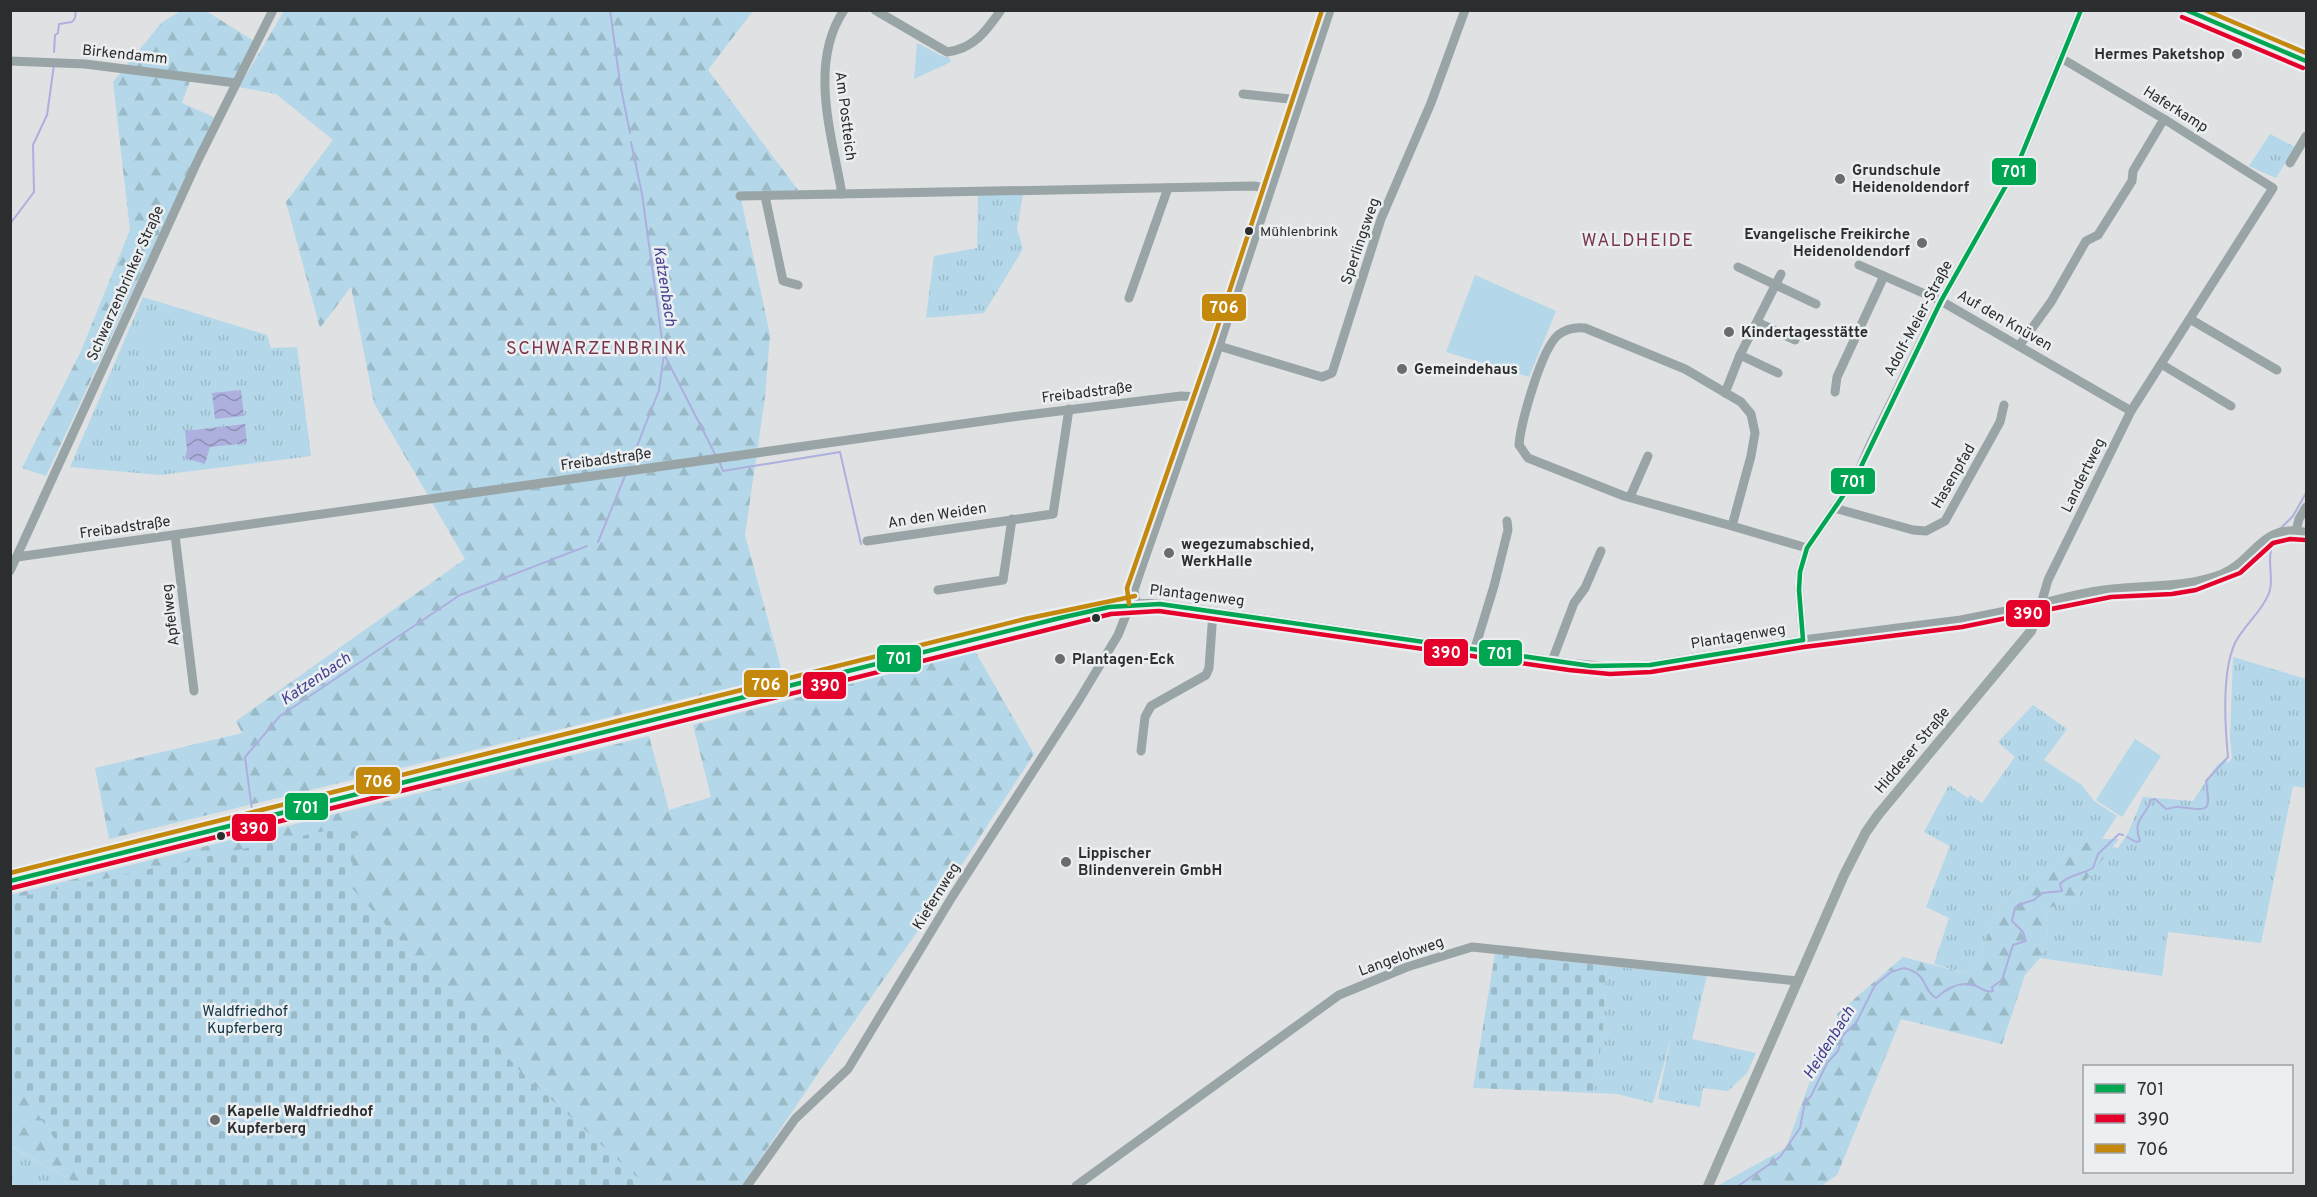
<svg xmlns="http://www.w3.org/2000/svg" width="2317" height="1197" font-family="Overpass,sans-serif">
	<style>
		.grass { fill: url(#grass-tufts) }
		.forest { fill: url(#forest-firs) }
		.cemetery { fill: url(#cemetery-stones) }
		.park { fill: #b4d8e9 }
		.water { fill: url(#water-waves) }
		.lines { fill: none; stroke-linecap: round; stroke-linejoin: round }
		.stream { stroke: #adafde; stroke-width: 2 }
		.minor { stroke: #99a4a6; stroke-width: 9 }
		.major { stroke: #9ba6a6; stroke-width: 10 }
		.bus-1-casing { stroke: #ebeff1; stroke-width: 9 }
		.bus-2-casing { stroke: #ebeff1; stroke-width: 9 }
		.bus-3-casing { stroke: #ebeff1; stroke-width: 9 }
		.bus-1 { stroke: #00a651; stroke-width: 4.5 }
		.bus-2 { stroke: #e4002b; stroke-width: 4.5 }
		.bus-3 { stroke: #c4880c; stroke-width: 4.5 }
		.poi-dot { fill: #6b6c6d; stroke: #ebeff1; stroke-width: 2 }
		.bus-dot { fill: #2c2d2e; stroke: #ebeff1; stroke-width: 2 }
		.labels { text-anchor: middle; stroke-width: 5; stroke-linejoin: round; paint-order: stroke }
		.bus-label { font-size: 14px; fill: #2c2d2e; stroke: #ebeff1; text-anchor: start }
		.street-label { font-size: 15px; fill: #2c2d2e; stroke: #ebeff1 }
		.poi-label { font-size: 15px; font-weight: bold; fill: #2c2d2e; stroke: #ebeff1; text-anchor: start }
		.park-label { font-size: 15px; fill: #0d3343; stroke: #ebeff1 }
		.water-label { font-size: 16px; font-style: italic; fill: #46408f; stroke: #ebeff1 }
		.quarter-label { font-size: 18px; letter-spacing: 1.5px; fill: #7b364c; stroke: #ebeff1 }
		.line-badge { stroke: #ebeff1; stroke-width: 2 }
		.badge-label { font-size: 16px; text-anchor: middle; font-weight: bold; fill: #fff }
	</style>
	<defs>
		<pattern id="grass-tufts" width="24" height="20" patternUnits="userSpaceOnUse" patternTransform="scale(1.5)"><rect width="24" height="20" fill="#b4d8e9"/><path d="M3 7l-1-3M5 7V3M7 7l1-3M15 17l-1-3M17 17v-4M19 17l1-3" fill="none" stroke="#9bbac8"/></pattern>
		<pattern id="forest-firs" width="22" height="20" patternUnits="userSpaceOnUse" patternTransform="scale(1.5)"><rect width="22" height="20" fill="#b4d8e9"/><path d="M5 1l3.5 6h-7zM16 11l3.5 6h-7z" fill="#9bbac8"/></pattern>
		<pattern id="cemetery-stones" width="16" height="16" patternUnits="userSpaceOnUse" patternTransform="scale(1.5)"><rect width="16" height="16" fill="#b4d8e9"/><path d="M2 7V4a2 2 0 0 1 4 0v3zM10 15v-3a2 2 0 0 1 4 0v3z" fill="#9bbac8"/></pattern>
		<pattern id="water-waves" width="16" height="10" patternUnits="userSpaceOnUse" patternTransform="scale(1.5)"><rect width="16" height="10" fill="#adafde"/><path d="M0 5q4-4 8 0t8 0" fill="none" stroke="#8d8fb4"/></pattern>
	</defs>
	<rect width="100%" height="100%" fill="#dfe1e2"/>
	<!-- grass -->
	<g class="grass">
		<polygon points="2270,134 2295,147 2276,178 2249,166"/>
		<polygon points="1023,194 1017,229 1023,249 984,313 926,318 934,256 977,248 978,195"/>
		<polygon points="143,297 267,335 271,348 297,347 311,456 160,475 70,467"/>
		<polygon points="2233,657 2306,679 2306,788 2293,786 2261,943 2168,932 2162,976 2040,958 2048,937 2046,909 2077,899 2083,884 2112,847 2118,848 2128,833 2143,797 2193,801 2217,765 2227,758 2227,764 2232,758 2230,738"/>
		<polygon points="2033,705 2067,729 2044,760 2082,785 2094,801 2117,816 2102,839 2091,839 2001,901 1972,975 1934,964 1949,918 1926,907 1950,846 1924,832 1949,785 1968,798 1970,795 1982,803 2015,757 1998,742"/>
		<polygon points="1606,966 1707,975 1692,1039 1756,1053 1747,1073 1728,1091 1703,1088 1700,1107 1658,1099 1671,1038 1653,1103 1617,1094 1594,1093 1603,1032"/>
		<polygon points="10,1146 74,1182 71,1186 11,1186"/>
	</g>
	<!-- forest -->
	<g class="forest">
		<polygon points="181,11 206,11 254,41 233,84 190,81 182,103 214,117 46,476 22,468 81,351 130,230 113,82 162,22"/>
		<polygon points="284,11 753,11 708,70 798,190 740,194 770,335 765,397 745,535 783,675 109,839 95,768 242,733 236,721 465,559 374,403 351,287 320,328 286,202 333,140 276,94 239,87"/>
		<polygon points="975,651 1034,754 929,915 825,1063 742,1186 71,1186 74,1182 11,1146 10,895 649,736 669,810 711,797 693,725"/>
		<polygon points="2091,839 2119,839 2083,884 2077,899 2046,909 2048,937 2040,958 2025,975 2002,1044 1901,1019 1837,1175 1821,1186 1717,1186 1786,1148 1822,1048 1840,1028 1837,1014 1903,957 1972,975 2001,901"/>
	</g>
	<!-- cemetery -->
	<g class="cemetery">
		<polygon points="357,824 350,886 522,1073 647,1186 105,1186 85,1183 11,1075 11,899"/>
		<polygon points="1495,953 1606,966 1603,1032 1594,1093 1473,1088"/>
	</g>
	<!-- park -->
	<g class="park">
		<polygon points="917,43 944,57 949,57 951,62 914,79"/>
		<polygon points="1475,275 1556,311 1529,377 1446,352"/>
		<polygon points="150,324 163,329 154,353 141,348"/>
		<polygon points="2135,739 2161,756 2122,817 2096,800"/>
	</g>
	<!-- water -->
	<g class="water">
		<polygon points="241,390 244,416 215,419 212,393"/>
		<polygon points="245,424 247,443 210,447 205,464 185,458 187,450 185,431"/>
	</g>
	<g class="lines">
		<!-- stream -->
		<g class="stream">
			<polyline points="610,10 620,83 630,133"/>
			<polyline points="54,52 55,35 58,33 59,24 72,22 75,18 76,10"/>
			<polyline points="10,224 34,192 33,145 47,115 54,65"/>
			<polyline points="664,354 716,456"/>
			<polyline points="719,461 723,471 840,452 861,544"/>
			<polyline points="630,464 659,390 664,354 642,194 631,142"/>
			<polyline points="2280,529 2293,516 2306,493"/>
			<polyline points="598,542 625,476"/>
			<path d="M2127 837 2136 842 2140 841C2132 819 2145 818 2151 800L2155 799 2166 809C2171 809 2175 806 2180 807 2209 810 2211 814 2206 781L2228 757C2225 726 2222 671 2235 643 2244 625 2262 612 2269 593 2275 578 2265 561 2274 539"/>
			<polyline points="113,846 252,810 245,757 280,716 460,595 587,546"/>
			<path d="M1738 1186 1780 1157 1800 1128 1805 1102 1811 1096 1827 1063 1838 1051 1843 1035 1856 1023 1875 985 1891 972 1904 968C1929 974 1921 989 1936 998 1947 988 1961 980 1976 986 1983 989 1986 993 1993 991L1992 987 2002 980 2013 945 2026 941 2023 932 2012 921 2015 908 2018 905 2034 900 2042 893 2062 891 2060 884C2068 875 2083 874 2093 868L2098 854 2119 834 2123 835"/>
		</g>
		<!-- minor -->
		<g class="minor">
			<path d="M875 10 947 52C974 49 986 31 1001 10"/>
			<polyline points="10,61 85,64 236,83"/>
			<polyline points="1243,94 1299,100"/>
			<polyline points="2290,163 2306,136"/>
			<path d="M842 194C832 135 808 64 844 10"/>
			<polyline points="740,196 1254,186 1270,189"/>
			<polyline points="765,196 783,281 798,285"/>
			<polyline points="1859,265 1941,301 2131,411"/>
			<polyline points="1738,267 1816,304"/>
			<polyline points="1129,298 1168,188"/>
			<polyline points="2190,319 2277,370"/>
			<polyline points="1757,322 1795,340"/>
			<polyline points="1219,346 1322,377 1332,373 1381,219 1431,103 1465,10"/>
			<polyline points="2019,346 2051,302 2086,241 2098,235 2132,181 2133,171 2164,119"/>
			<polyline points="1740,355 1778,373"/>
			<polyline points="2161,364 2231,406"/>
			<polyline points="1835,392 1837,377 1884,276"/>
			<polyline points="1725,393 1740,355 1781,274"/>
			<polyline points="1630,497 1648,456"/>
			<polyline points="1834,508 1913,530 1926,531 1945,521 2000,422 2004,405"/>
			<path d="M1732 526 1624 496 1528 458 1519 445C1521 422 1541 350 1558 335 1566 329 1576 327 1585 328L1685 369 1741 402 1751 414 1755 433 1751 456 1732 526 1807 548"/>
			<polyline points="2296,531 2299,519 2306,507"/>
			<polyline points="175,535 194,691"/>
			<polyline points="867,541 1053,514 1069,409"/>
			<polyline points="17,557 1019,416 1181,396 1199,397"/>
			<polyline points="10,571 198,160 273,10"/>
			<polyline points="938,590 1003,580 1012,519"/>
			<polyline points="1136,603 1134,590 1140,572 1219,346 1330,10"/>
			<polyline points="1803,640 1799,590 1800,572 1807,548 1856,477 1869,447 1941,301 2017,166 2081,10"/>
			<polyline points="1475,648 1494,586 1508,530 1507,521"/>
			<polyline points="1552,661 1574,603 1585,588 1601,551"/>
			<polyline points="1141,751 1145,717 1151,706 1206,675 1209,668 1213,612"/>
			<path d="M10 881 1027 626C1070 615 1115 601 1160 604L1570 663 1610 667 1650 665 1803 640 1961 620 2041 604 2048 580 2131 411 2273 188 2164 119 2061 58"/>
			<polyline points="747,1186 795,1119 848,1069 952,897 1079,700 1118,635 1126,615 1124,605"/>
			<polyline points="1076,1186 1339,995 1407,967 1472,947 1798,981"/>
		</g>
		<!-- major -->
		<g class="major">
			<polyline points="2185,10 2306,61"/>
			<path d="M1708 1186 1844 875 1866 832 1878 815 2031 631 2041 604C2063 599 2086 592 2108 590 2147 585 2184 589 2221 575 2257 560 2260 523 2306 533"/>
		</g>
		<!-- bus-1 casing -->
		<g class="bus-1-casing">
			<g id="bus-1">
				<polyline points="2186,10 2306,61"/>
				<polyline points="1803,640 1799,590 1800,572 1807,548 1856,477 1941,301 2017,166 2081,10"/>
				<polyline points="10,881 1060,618 1109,607 1160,604 1591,666 1650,665 1803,640"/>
			</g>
		</g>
		<!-- bus-2 casing -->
		<g class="bus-2-casing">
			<g id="bus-2">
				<polyline points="2182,17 2303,68"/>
				<polyline points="12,888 1111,614 1159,611 1569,670 1610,674 1651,672 1804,647 1962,627 2111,597 2172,594 2196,590 2240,573 2273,543 2290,539 2305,540"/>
			</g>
		</g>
		<!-- bus-3 casing -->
		<g class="bus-3-casing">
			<g id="bus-3">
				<polyline points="2205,10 2306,53"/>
				<polyline points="1129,604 1127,588 1212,344 1322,10"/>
				<polyline points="10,873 1025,619 1135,596"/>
			</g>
		</g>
		<!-- bus-1 -->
		<use href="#bus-1" class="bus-1"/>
		<!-- bus-2 -->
		<use href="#bus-2" class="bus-2"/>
		<!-- bus-3 -->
		<use href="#bus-3" class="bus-3"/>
	</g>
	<!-- markers -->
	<g class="poi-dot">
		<circle cx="2237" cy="54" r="6"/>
		<circle cx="1840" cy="179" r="6"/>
		<circle cx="1922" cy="243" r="6"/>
		<circle cx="1729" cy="332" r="6"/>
		<circle cx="1402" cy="369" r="6"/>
		<circle cx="1169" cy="553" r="6"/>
		<circle cx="1060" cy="659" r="6"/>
		<circle cx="1066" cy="862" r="6"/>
		<circle cx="215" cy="1120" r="6"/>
	</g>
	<g class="bus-dot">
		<circle cx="1249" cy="231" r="5"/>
		<circle cx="1096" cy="618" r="5"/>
		<circle cx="221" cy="836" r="5"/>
	</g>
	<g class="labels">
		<!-- bus labels -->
		<g class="bus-label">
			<text x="1260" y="236">Mühlenbrink</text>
		</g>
		<!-- street labels -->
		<g class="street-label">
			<text transform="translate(125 54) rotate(6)" y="5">Birkendamm</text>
			<text transform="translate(2176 109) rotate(32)" y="5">Haferkamp</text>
			<text transform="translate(846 116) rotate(83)" y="5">Am Postteich</text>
			<text transform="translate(1360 241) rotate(-71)" y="5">Sperlingsweg</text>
			<text transform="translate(125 283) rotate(-66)" y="5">Schwarzenbrinker Straße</text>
			<text transform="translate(1918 318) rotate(-62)" y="5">Adolf-Meier-Straße</text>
			<text transform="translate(2005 320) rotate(30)" y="5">Auf den Knüven</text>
			<text transform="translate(1087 392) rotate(-7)" y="5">Freibadstraße</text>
			<text transform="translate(606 459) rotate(-8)" y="5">Freibadstraße</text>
			<text transform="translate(2083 475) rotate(-64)" y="5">Landertweg</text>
			<text transform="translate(1953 476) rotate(-60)" y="5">Hasenpfad</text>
			<text transform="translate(937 515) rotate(-9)" y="5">An den Weiden</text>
			<text transform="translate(125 527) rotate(-8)" y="5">Freibadstraße</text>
			<text transform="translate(1197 595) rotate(7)" y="5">Plantagenweg</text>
			<text transform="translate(170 615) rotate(-97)" y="5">Apfelweg</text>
			<text transform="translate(1738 636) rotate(-9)" y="5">Plantagenweg</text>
			<text transform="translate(1912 750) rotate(-50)" y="5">Hiddeser Straße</text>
			<text transform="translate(936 896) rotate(-58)" y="5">Kiefernweg</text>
			<text transform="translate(1401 956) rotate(-20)" y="5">Langelohweg</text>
		</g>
		<!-- poi labels -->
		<g class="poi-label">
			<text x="2225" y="59" text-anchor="end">Hermes Paketshop</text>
			<text x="1852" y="175">Grundschule<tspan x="1852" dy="17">Heidenoldendorf</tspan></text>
			<text x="1910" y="239" text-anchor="end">Evangelische Freikirche<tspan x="1910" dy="17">Heidenoldendorf</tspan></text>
			<text x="1741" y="337">Kindertagesstätte</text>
			<text x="1414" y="374">Gemeindehaus</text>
			<text x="1181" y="549">wegezumabschied,<tspan x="1181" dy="17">WerkHalle</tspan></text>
			<text x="1072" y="664">Plantagen-Eck</text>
			<text x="1078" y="858">Lippischer<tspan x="1078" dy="17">Blindenverein GmbH</tspan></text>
			<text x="227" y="1116">Kapelle Waldfriedhof<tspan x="227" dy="17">Kupferberg</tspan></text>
		</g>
		<!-- park labels -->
		<g class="park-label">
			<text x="245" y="1016">Waldfriedhof<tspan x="245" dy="17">Kupferberg</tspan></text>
		</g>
		<!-- water labels -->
		<g class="water-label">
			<text transform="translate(666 286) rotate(81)" y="6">Katzenbach</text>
			<text transform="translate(315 678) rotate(-34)" y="6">Katzenbach</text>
			<text transform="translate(1828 1042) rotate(-58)" y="6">Heidenbach</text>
		</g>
		<!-- quarter labels -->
		<g class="quarter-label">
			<text x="1638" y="246">WALDHEIDE</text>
			<text x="597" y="354">SCHWARZENBRINK</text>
		</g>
	</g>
	<g class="line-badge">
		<rect x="1991" y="157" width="46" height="29" rx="6" fill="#00a651"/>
		<rect x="1201" y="293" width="46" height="29" rx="6" fill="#c4880c"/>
		<rect x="1830" y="467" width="46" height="28" rx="6" fill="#00a651"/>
		<rect x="2005" y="599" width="46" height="29" rx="6" fill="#e4002b"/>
		<rect x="1423" y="638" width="46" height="29" rx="6" fill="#e4002b"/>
		<rect x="1478" y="639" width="45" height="28" rx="6" fill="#00a651"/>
		<rect x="876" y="644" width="46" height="29" rx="6" fill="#00a651"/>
		<rect x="743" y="669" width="46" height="29" rx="6" fill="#c4880c"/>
		<rect x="802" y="671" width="45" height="29" rx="6" fill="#e4002b"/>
		<rect x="355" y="766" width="46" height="29" rx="6" fill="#c4880c"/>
		<rect x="284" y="792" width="45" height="29" rx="6" fill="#00a651"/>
		<rect x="231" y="813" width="46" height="29" rx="6" fill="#e4002b"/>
	</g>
	<g class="badge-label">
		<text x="2014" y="177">701</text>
		<text x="1224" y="313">706</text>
		<text x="1853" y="487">701</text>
		<text x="2028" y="619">390</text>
		<text x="1446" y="658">390</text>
		<text x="1500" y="659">701</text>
		<text x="899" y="664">701</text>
		<text x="766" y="690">706</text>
		<text x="825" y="691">390</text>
		<text x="378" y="787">706</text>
		<text x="306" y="813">701</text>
		<text x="254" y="834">390</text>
	</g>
	<!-- border -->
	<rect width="2317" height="1197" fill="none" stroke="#2c2d2e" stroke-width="24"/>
	<!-- legend -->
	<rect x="2083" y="1065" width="210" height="108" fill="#ebeff1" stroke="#9fa1a3" stroke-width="1.5"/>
	<rect x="2095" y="1084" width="30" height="9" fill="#00a651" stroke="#9fa1a3" stroke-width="1.5"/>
	<text x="2137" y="1095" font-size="18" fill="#2c2d2e">701</text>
	<rect x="2095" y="1114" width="30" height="9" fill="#e4002b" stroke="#9fa1a3" stroke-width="1.5"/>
	<text x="2137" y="1125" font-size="18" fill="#2c2d2e">390</text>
	<rect x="2095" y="1144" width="30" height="9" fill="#c4880c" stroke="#9fa1a3" stroke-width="1.5"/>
	<text x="2137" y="1155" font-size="18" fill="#2c2d2e">706</text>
</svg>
